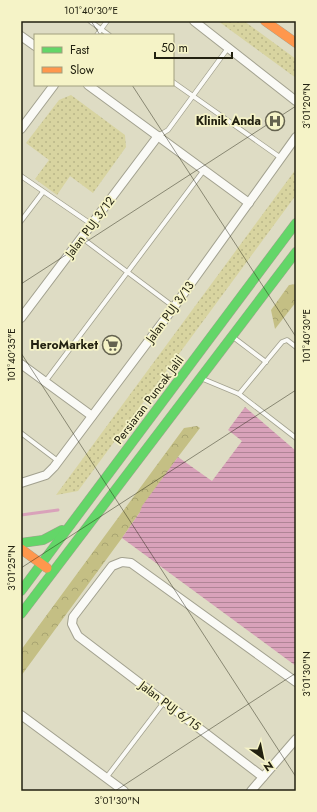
<svg xmlns="http://www.w3.org/2000/svg" width="317" height="812" font-family="Jost,sans-serif">
	<style>
		.grass { fill: url(#grass-dots) }
		.forest { fill: url(#forest-crowns) }
		.water { fill: url(#water-rules) }
		.lines { fill: none; stroke-linecap: round; stroke-linejoin: round }
		.stream { stroke: #d9a2ba; stroke-width: 3 }
		.lane-casing { stroke: #a2a18f; stroke-width: 5.5 }
		.street-casing { stroke: #a2a18f; stroke-width: 10 }
		.fast-casing { stroke: #a2a18f; stroke-width: 10 }
		.slow-casing { stroke: #a2a18f; stroke-width: 10 }
		.lane { stroke: #fafaf6; stroke-width: 4 }
		.street { stroke: #fafaf6; stroke-width: 8 }
		.fast { stroke: #63d668; stroke-width: 9 }
		.slow { stroke: #ff974d; stroke-width: 9 }
		.ticks { fill: none; stroke: #222110; stroke-width: 1; stroke-opacity: 0.45 }
		.labels { text-anchor: middle; stroke-width: 3.5; stroke-linejoin: round; paint-order: stroke }
		.poi-label { font-size: 12px; font-weight: bold; fill: #222110; stroke: #f5f3c7; text-anchor: end }
		.street-label { font-size: 12px; fill: #222110; stroke: #f5f3c7 }
		.neatline { fill: none; stroke: #222110; stroke-width: 1.5 }
		.ticks-label { font-size: 10px; text-anchor: middle; fill: #222110 }
	</style>
	<defs>
		<pattern id="grass-dots" width="8" height="8" patternUnits="userSpaceOnUse"><rect width="8" height="8" fill="#d8d4a0"/><path d="M2 2h.1M6 6h.1" fill="none" stroke="#b9b689" stroke-width="1.8" stroke-linecap="round"/></pattern>
		<pattern id="forest-crowns" width="20" height="18" patternUnits="userSpaceOnUse"><rect width="20" height="18" fill="#c4bf84"/><path d="M2 6a3 3 0 1 1 6 0M12 15a3 3 0 1 1 6 0" fill="none" stroke="#a8a471"/></pattern>
		<pattern id="water-rules" width="6" height="5" patternUnits="userSpaceOnUse"><rect width="6" height="5" fill="#d9a2ba"/><path d="M0 2.5h6" fill="none" stroke="#b08496"/></pattern>
	</defs>
	<rect width="100%" height="100%" fill="#dedcc4"/>
	<!-- grass -->
	<g class="grass">
		<polygon points="218,21 244,21 296,59 296,78"/>
		<polygon points="71,95 125,135 126,147 93,193 70,176 57,195 35,179 49,160 26,143 59,100"/>
		<polygon points="296,169 296,195 78,491 56,495"/>
	</g>
	<!-- forest -->
	<g class="forest">
		<polygon points="296,284 296,302 275,329 271,310 289,285"/>
		<polygon points="197,426 200,428 178,457 122,538 21,676 21,650 184,428"/>
	</g>
	<!-- water -->
	<polygon class="water" points="245,407 296,451 296,666 122,538 140,512 142,506 178,457 212,481 242,441 228,430"/>
	<g class="lines">
		<!-- stream -->
		<polyline class="stream" points="21,515 58,510"/>
		<!-- lane casing -->
		<g class="lane-casing">
			<g id="lane">
				<polyline points="90,21 109,35"/>
				<polyline points="97,35 107,21"/>
				<polyline points="173,82 281,158"/>
				<polyline points="158,136 168,130 228,48"/>
				<polyline points="21,176 91,224"/>
				<polyline points="21,221 43,192"/>
				<polyline points="82,238 174,307"/>
				<polyline points="233,337 266,362"/>
				<polyline points="203,379 239,394 296,438"/>
				<polyline points="45,382 204,170"/>
				<polyline points="239,394 282,342 287,340 296,347"/>
				<polyline points="21,433 58,461"/>
				<polyline points="106,778 164,702"/>
			</g>
		</g>
		<!-- street casing -->
		<g class="street-casing">
			<g id="street">
				<polyline points="194,21 296,101"/>
				<polyline points="21,36 35,46"/>
				<polyline points="88,85 249,203"/>
				<polyline points="21,129 54,85"/>
				<polyline points="21,318 158,136"/>
				<polyline points="21,364 92,416"/>
				<polyline points="21,483 46,475 54,467 174,307 296,137"/>
				<polyline points="21,715 124,791"/>
				<polyline points="263,777 78,636 72,624 73,617 112,566 122,562 131,563 296,682"/>
				<polyline points="251,791 296,739"/>
			</g>
		</g>
		<!-- fast casing -->
		<g class="fast-casing">
			<g id="fast">
				<polyline points="21,543 43,540 62,530"/>
				<polyline points="21,591 296,223"/>
				<polyline points="21,614 296,252"/>
			</g>
		</g>
		<!-- slow casing -->
		<g class="slow-casing">
			<g id="slow">
				<polyline points="265,21 296,43"/>
				<polyline points="21,549 47,568"/>
			</g>
		</g>
		<!-- lane -->
		<use href="#lane" class="lane"/>
		<!-- street -->
		<use href="#street" class="street"/>
		<!-- fast -->
		<use href="#fast" class="fast"/>
		<!-- slow -->
		<use href="#slow" class="slow"/>
	</g>
	<!-- ticks -->
	<path class="ticks" d="M91 21 100 35M132 85 296 337M21 284 296 106M21 353 296 777M21 568 296 390M115 791 296 673"/>
	<!-- icons -->
	<defs>
		<g id="hospital-ring" transform="scale(1)"><circle r="9.5" fill="#f5f3c7" stroke="#64624f" stroke-width="1.5"/><path d="M-5-5h3v3.5h4V-5h3V5h-3V1.5h-4V5h-3Z" fill="#64624f"/></g>
		<g id="supermarket-ring" transform="scale(1)"><circle r="9.5" fill="#f5f3c7" stroke="#64624f" stroke-width="1.5"/><path d="M-6-5.5h2.5l.6 2H6L4.5 2H-2.5L-4.4-4H-6ZM-1.5 3.2a1.3 1.3 0 1 0 .1 0ZM3 3.2a1.3 1.3 0 1 0 .1 0Z" fill="#64624f"/></g>
	</defs>
	<g fill-rule="evenodd">
		<use href="#hospital-ring" x="275" y="121"/>
		<use href="#supermarket-ring" x="112" y="345"/>
	</g>
	<g class="labels">
		<!-- poi labels -->
		<g class="poi-label">
			<text x="261" y="125">Klinik Anda</text>
			<text x="98" y="349">HeroMarket</text>
		</g>
		<!-- street labels -->
		<g class="street-label">
			<text transform="translate(90 227) rotate(-53)" y="4">Jalan PUJ 3/12</text>
			<text transform="translate(170 312) rotate(-54)" y="4">Jalan PUJ 3/13</text>
			<text transform="translate(149 400) rotate(-53)" y="4">Persiaran Puncak Jalil</text>
			<text transform="translate(170 706) rotate(37)" y="4">Jalan PUJ 6/15</text>
		</g>
	</g>
	<!-- border -->
	<rect width="317" height="812" fill="none" stroke="#f5f3c7" stroke-width="44"/>
	<!-- legend -->
	<rect x="34" y="34" width="140" height="52" fill="#f5f3c7" stroke="#a19f7e"/>
	<rect x="42" y="47" width="20" height="6" fill="#63d668" stroke="#a19f7e"/>
	<text x="70" y="54" font-size="12" fill="#222110">Fast</text>
	<rect x="42" y="67" width="20" height="6" fill="#ff974d" stroke="#a19f7e"/>
	<text x="70" y="74" font-size="12" fill="#222110">Slow</text>
	<!-- north arrow -->
	<g transform="translate(263 758) rotate(147)" stroke="#f5f3c7" stroke-width="3" paint-order="stroke">
	<path d="M0-3L7 15L0 10L-7 15Z" fill="#222110"/>
	<text y="-6" font-size="11" font-weight="bold" text-anchor="middle" fill="#222110">N</text>
	</g>
	<!-- scale -->
	<path d="M155 52v6h77v-6" fill="none" stroke="#222110" stroke-width="2"/>
	<text x="161" y="52" font-size="12" fill="#222110" stroke="#f5f3c7" stroke-width="3" paint-order="stroke">50 m</text>
	<rect x="22" y="22" width="273" height="768" class="neatline"/>
	<g class="ticks-label">
		<text x="91" y="14">101°40'30"E</text>
		<text transform="translate(306 106) rotate(-90)" y="4">3°01'20"N</text>
		<text transform="translate(306 336) rotate(-90)" y="4">101°40'30"E</text>
		<text transform="translate(11 355) rotate(-90)" y="4">101°40'35"E</text>
		<text transform="translate(11 568) rotate(-90)" y="4">3°01'25"N</text>
		<text transform="translate(306 674) rotate(-90)" y="4">3°01'30"N</text>
		<text x="117" y="804">3°01'30"N</text>
	</g>
</svg>
